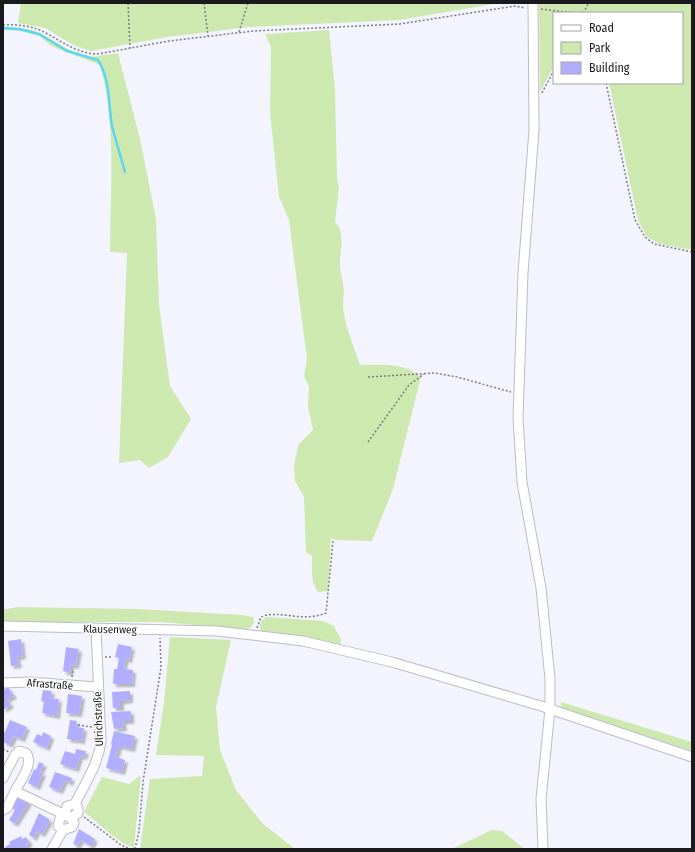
<svg xmlns="http://www.w3.org/2000/svg" width="695" height="852" font-family="'Fira Sans Condensed',sans-serif">
	<style>
		.green { fill: #cde9b0 }
		.lines { fill: none; stroke-linecap: round; stroke-linejoin: round }
		.stream { stroke: #5dd6f1; stroke-width: 2.5 }
		.building { fill: #b2aeff; filter: url(#shadow) }
		.minor-casing { stroke: #bcbcc7; stroke-width: 11 }
		.path { stroke: #7c7c83; stroke-width: 1.5; stroke-dasharray: 2 2; stroke-linecap: butt }
		.minor { stroke: #fff; stroke-width: 9 }
		.labels { text-anchor: middle; stroke-width: 3; stroke-linejoin: round; paint-order: stroke }
		.street-label { font-size: 11px; fill: #1a1a1e; stroke: #fff }
	</style>
	<defs>
		<filter id="shadow"><feDropShadow dx="3" dy="3" stdDeviation="1" flood-color="#0004"/></filter>
	</defs>
	<rect width="100%" height="100%" fill="#f4f4fe"/>
	<!-- green -->
	<g class="green">
		<polygon points="21,3 500,3 399,20 249,27 167,37 91,51 73,45 45,28 18,23"/>
		<polygon points="530,3 692,3 692,250 660,244 647,237 638,220 609,83 682,83 682,13 590,13 582,11 581,13 554,13 554,66 540,92 539,5"/>
		<path d="M3 27 29 29 42 34 70 50 90 57 118 53 140 139 156 219 159 305 170 386 191 419 168 457 149 468 140 460 119 463 127 253 110 252C110 191 117 125 100 65L51 46 41 37 22 31 3 30Z"/>
		<path d="M329 30 335 90 337 178 339 187 335 222C345 232 341 247 340 259 339 270 343 280 344 290 344 295 343 300 343 305 344 325 354 346 360 365 382 365 403 362 421 377L393 489 372 541 336 540 331 538 328 591 318 592C310 581 312 569 312 556L306 552 304 497 295 481 294 466 298 445 313 430 308 407 309 387 304 376 307 359 289 220 279 197 270 113 271 47 265 34Z"/>
		<polygon points="17,607 138,609 242,615 253,617 254,623 250,628 241,629 161,622 3,622 3,610"/>
		<path d="M267 617 323 621 334 626 341 640 340 646 262 632C258 626 260 620 267 617Z"/>
		<polygon points="170,637 231,640 216,707 220,750 236,790 262,823 295,849 140,849 150,779 202,776 204,756 156,755 164,702"/>
		<polygon points="561,702 692,742 692,751 565,711 561,707"/>
		<path d="M141 775 134 848C114 841 101 824 84 812L102 777 129 784Z"/>
		<polygon points="492,830 502,831 525,849 452,849"/>
	</g>
	<g class="lines">
		<!-- stream -->
		<path class="stream" d="M3 28 19 29 39 34 67 51 98 60C111 81 108 104 112 126 116 142 121 157 125 172"/>
	</g>
	<!-- building -->
	<g class="building">
		<polygon points="21,639 23,656 17,657 19,665 11,666 8,641"/>
		<polygon points="118,644 132,647 129,660 125,659 124,669 133,670 132,684 113,684 114,669 117,669 119,658 115,657"/>
		<polygon points="66,647 79,649 76,666 71,665 70,673 63,671"/>
		<polygon points="8,687 14,696 7,699 11,705 3,710 3,690"/>
		<polygon points="43,690 52,691 50,698 59,699 57,716 42,713 44,702 41,701"/>
		<polygon points="130,691 130,700 121,701 121,708 113,708 112,692"/>
		<polygon points="68,694 82,696 79,714 66,713"/>
		<polygon points="131,711 131,721 123,721 124,728 114,729 111,712"/>
		<polygon points="10,720 27,727 22,739 14,736 10,745 3,742 3,736"/>
		<polygon points="70,720 77,721 76,727 84,728 82,741 67,739"/>
		<polygon points="114,731 135,736 132,749 119,746 116,757 125,760 122,772 106,768 112,745 111,744"/>
		<polygon points="43,732 51,736 47,748 33,742 37,734 42,736"/>
		<polygon points="76,749 86,751 84,757 80,756 76,769 60,764 65,751 75,754"/>
		<polygon points="39,762 44,764 40,772 43,773 37,787 28,783 34,769 36,770"/>
		<polygon points="55,772 72,778 70,783 65,780 60,791 49,787"/>
		<polygon points="19,795 29,802 15,824 9,820 15,810 11,808"/>
		<polygon points="39,813 50,820 42,834 37,831 34,838 29,835"/>
		<polygon points="79,829 95,839 91,846 81,840 77,846 73,844"/>
		<polygon points="21,836 22,839 26,837 30,843 26,845 28,849 6,849 5,847 10,844 9,842"/>
	</g>
	<g class="lines">
		<!-- minor casing -->
		<g class="minor-casing">
			<g id="minor">
				<polyline points="533,3 534,130 523,273 518,418 522,482 541,588 550,679 550,709 541,799 543,849"/>
				<polyline points="3,626 217,631 303,641 392,662 541,706 692,757"/>
				<polyline points="3,683 29,682 97,687"/>
				<path d="M3 778 15 755 19 751 26 753C34 763 21 780 15 791L65 815 67 806 75 804"/>
				<polyline points="3,810 7,808 15,791"/>
				<path d="M71 818 78 813V808L75 804C85 783 98 765 101 741L96 629"/>
				<polyline points="52,849 63,830 72,827 74,823 71,818 65,815 60,818 58,826 63,830"/>
			</g>
		</g>
		<!-- path -->
		<g class="path">
			<polyline points="128,3 130,48"/>
			<polyline points="204,3 208,36"/>
			<polyline points="541,9 574,13"/>
			<polyline points="583,13 589,3"/>
			<path d="M3 25C18 24 33 26 46 33 63 42 78 54 98 54L169 41 253 31 400 24 515 6 525 8"/>
			<polyline points="239,32 248,3"/>
			<polyline points="606,83 635,220 645,237 654,244 692,252"/>
			<polyline points="542,93 554,70"/>
			<polyline points="368,377 435,373 457,377 511,392"/>
			<polyline points="368,442 409,385 424,374"/>
			<path d="M257 628 261 617C277 609 302 623 326 613L333 541"/>
			<polyline points="105,657 111,657"/>
			<polyline points="72,677 73,669"/>
			<polyline points="78,725 92,727"/>
			<polyline points="3,749 9,752"/>
			<polyline points="84,817 121,845 130,849"/>
			<polyline points="135,849 139,831 143,782 161,667 160,638"/>
		</g>
		<!-- minor -->
		<use href="#minor" class="minor"/>
	</g>
	<g class="labels">
		<!-- street labels -->
		<g class="street-label">
			<text transform="translate(110 629) rotate(1)" y="4">Klausenweg</text>
			<text transform="translate(50 684) rotate(4)" y="4">Afrastraße</text>
			<text transform="translate(98 719) rotate(-92)" y="4">Ulrichstraße</text>
		</g>
	</g>
	<!-- border -->
	<rect width="695" height="852" fill="none" stroke="#1a1a1e" stroke-width="8"/>
	<!-- legend -->
	<rect x="553" y="12" width="130" height="72" fill="#ffffff" stroke="#a3a3a5"/>
	<rect x="561" y="25" width="20" height="6" fill="#ffffff" stroke="#a3a3a5"/>
	<text x="589" y="32" font-size="12" fill="#1a1a1e">Road</text>
	<rect x="561" y="42" width="20" height="12" fill="#cde9b0" stroke="#a3a3a5"/>
	<text x="589" y="52" font-size="12" fill="#1a1a1e">Park</text>
	<rect x="561" y="62" width="20" height="12" fill="#b2aeff" stroke="#a3a3a5"/>
	<text x="589" y="72" font-size="12" fill="#1a1a1e">Building</text>
</svg>
